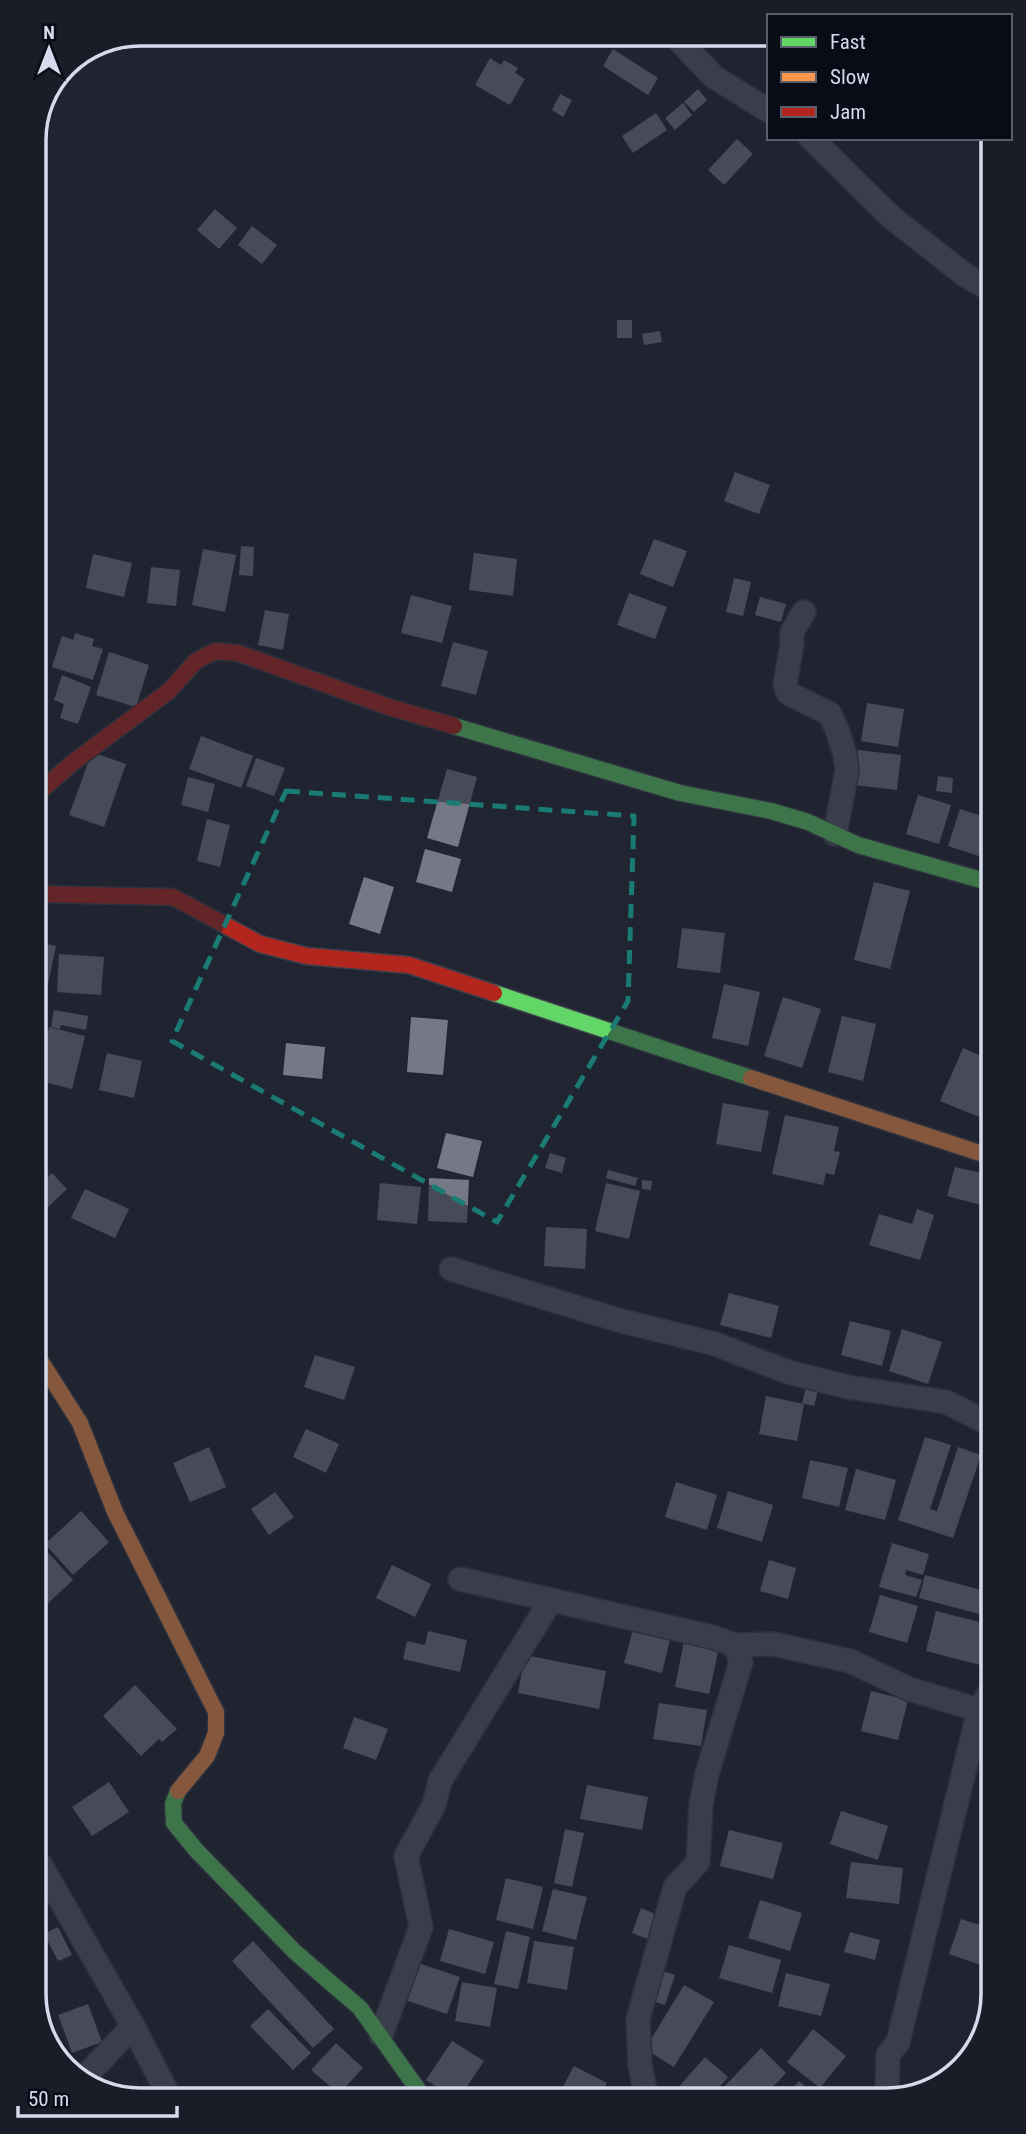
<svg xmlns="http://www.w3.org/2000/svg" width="1026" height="2134" font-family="'Roboto Condensed',sans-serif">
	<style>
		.building { fill: #757985 }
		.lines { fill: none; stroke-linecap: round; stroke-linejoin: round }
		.street-casing { stroke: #3d404c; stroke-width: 26 }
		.fast-casing { stroke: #3d404c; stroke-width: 19 }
		.slow-casing { stroke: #3d404c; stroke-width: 19 }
		.jam-casing { stroke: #3d404c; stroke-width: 19 }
		.street { stroke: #5a5e68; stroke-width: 23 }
		.fast { stroke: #63d668; stroke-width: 16 }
		.slow { stroke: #ff974d; stroke-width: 16 }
		.jam { stroke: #b3261e; stroke-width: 16 }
		.marked { fill: none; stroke: #197b74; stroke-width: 5; stroke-dasharray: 14 9; stroke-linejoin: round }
		.rim { fill: none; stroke: #d5dbec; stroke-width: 3.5 }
	</style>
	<rect width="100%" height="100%" fill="#212532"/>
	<!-- building -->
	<g class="building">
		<polygon points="613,49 658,78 648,95 603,66"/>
		<polygon points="490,58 501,65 504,60 518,68 515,73 525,79 510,105 475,85"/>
		<polygon points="698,89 707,100 694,112 684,102"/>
		<polygon points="560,94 572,100 563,117 552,110"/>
		<polygon points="683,103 692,115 675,130 665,118"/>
		<polygon points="656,113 667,130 633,153 622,136"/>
		<polygon points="737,139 753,154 724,185 708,170"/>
		<polygon points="215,209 237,228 219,249 197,230"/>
		<polygon points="252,226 277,245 262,264 238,245"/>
		<rect x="617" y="320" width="15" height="18"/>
		<polygon points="660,331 662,342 644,345 642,334"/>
		<polygon points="735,472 770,485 759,514 724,501"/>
		<polygon points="654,539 687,551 673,587 640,574"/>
		<polygon points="241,546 254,547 253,576 239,575"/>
		<polygon points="203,549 236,555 225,612 192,605"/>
		<polygon points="474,553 517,559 513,596 469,590"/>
		<polygon points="93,554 132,563 124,597 86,588"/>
		<polygon points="151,567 180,570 176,606 147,603"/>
		<polygon points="734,578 751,582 743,616 726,612"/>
		<polygon points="629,593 667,607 655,639 617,625"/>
		<polygon points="411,595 452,606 442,643 401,633"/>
		<polygon points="760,597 786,604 781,622 755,615"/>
		<polygon points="265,610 289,614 283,650 258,645"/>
		<polygon points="75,633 94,639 92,646 103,649 93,680 52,667 62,636 73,640"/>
		<polygon points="453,642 488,651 476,695 441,686"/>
		<polygon points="109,652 149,665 136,707 96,695"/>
		<polygon points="62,675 91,687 78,724 60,718 64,704 54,700"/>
		<polygon points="867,703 904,709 898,747 861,741"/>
		<polygon points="201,736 253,756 241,788 189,769"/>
		<polygon points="858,750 901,755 897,790 854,785"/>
		<polygon points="92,752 126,764 104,827 69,815"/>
		<polygon points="256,758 285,768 274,796 246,786"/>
		<polygon points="447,769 477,777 458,847 427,838"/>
		<polygon points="938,776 953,778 952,793 936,791"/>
		<polygon points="188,777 215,784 208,812 181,805"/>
		<polygon points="918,795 951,805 939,844 906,834"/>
		<polygon points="960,809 988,818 988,848 985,858 948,846"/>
		<polygon points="207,819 230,825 220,867 197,861"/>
		<polygon points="425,849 461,859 452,892 416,882"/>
		<polygon points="364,877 394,887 380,934 349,924"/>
		<polygon points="874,882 910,891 890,969 854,960"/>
		<polygon points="682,928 725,933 720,973 677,968"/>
		<polygon points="37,942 56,946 48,984 37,982"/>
		<polygon points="59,954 104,957 101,995 57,992"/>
		<polygon points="724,984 760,992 748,1046 712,1038"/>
		<polygon points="37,996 47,1000 37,1025"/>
		<polygon points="783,997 821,1009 802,1068 764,1056"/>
		<polygon points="54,1010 88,1016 86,1030 61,1025 60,1029 51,1027"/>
		<polygon points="842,1016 876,1024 863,1081 828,1072"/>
		<polygon points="411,1017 448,1020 443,1075 407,1072"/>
		<polygon points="49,1027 85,1036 72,1089 37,1080"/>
		<polygon points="286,1043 325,1047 322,1079 283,1075"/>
		<polygon points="963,1048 989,1059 989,1093 979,1117 940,1101"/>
		<polygon points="107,1053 142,1061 134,1098 99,1090"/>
		<polygon points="723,1103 769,1111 761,1152 716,1144"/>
		<polygon points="785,1115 839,1127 834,1151 840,1152 834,1175 826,1173 823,1185 772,1174"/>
		<polygon points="446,1133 482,1141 473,1177 437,1168"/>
		<polygon points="550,1153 566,1158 562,1173 545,1168"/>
		<polygon points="38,1159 49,1172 38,1182"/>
		<polygon points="989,1165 989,1207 947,1196 955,1167 986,1174"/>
		<polygon points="608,1170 638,1178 635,1186 606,1178"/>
		<polygon points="52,1173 67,1189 47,1208 38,1198 38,1186"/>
		<polygon points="429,1178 469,1180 467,1223 428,1221"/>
		<polygon points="642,1180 652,1181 651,1190 642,1189"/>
		<polygon points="380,1183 421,1187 417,1224 377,1220"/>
		<polygon points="606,1183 640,1191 629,1239 595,1231"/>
		<polygon points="85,1189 129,1209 115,1238 71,1218"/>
		<polygon points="917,1209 934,1215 920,1260 869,1245 879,1214 912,1224"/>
		<polygon points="546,1227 587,1229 585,1269 544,1266"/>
		<polygon points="729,1293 779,1306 771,1338 720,1325"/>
		<polygon points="850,1321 891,1331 882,1366 841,1355"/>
		<polygon points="902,1329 942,1342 928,1384 889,1371"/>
		<polygon points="315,1355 355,1367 344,1400 304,1387"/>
		<polygon points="806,1387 818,1390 814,1406 802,1403"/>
		<polygon points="766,1396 804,1404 797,1441 759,1434"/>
		<polygon points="306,1429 339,1444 326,1473 293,1457"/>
		<polygon points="925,1437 951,1445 930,1509 937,1511 958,1447 981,1455 953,1538 898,1520"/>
		<polygon points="209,1447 226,1487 190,1502 173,1463"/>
		<polygon points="810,1460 848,1468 839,1507 802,1498"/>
		<polygon points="856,1469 896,1480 885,1520 845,1510"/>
		<polygon points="676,1482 717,1495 707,1530 665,1517"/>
		<polygon points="728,1491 773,1505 762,1542 717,1528"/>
		<polygon points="275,1492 294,1517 269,1535 251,1509"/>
		<polygon points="81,1511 109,1542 73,1575 45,1544"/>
		<polygon points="892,1543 929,1554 923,1575 906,1570 905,1575 922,1580 916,1597 879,1587"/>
		<polygon points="44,1548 73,1580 44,1607 39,1602 39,1552"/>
		<polygon points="769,1560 796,1568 788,1599 760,1591"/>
		<polygon points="392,1565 431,1584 415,1617 376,1598"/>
		<polygon points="925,1575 985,1591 979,1614 919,1598"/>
		<polygon points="880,1595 918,1606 907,1643 869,1632"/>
		<polygon points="936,1611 991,1625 991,1639 984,1666 926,1651"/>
		<polygon points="634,1626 671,1635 662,1673 624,1663"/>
		<polygon points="428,1631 467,1640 460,1672 403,1659 407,1641 425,1645"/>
		<polygon points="684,1641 719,1648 709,1694 675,1687"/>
		<polygon points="525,1655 606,1671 599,1709 518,1693"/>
		<polygon points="135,1685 177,1729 162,1742 159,1739 141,1756 103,1716"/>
		<polygon points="871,1691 908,1700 898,1740 861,1731"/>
		<polygon points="659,1703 707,1710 701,1746 653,1739"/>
		<polygon points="354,1717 388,1729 376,1760 343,1748"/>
		<polygon points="109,1782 129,1812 92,1836 72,1807"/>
		<polygon points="587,1785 648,1797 642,1830 580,1819"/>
		<polygon points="841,1811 888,1826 878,1860 830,1844"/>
		<polygon points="565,1829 584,1833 572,1887 554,1883"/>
		<polygon points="729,1830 783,1843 773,1879 720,1866"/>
		<polygon points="851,1862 903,1868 899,1904 846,1898"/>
		<polygon points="506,1878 543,1887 533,1929 496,1920"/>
		<polygon points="553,1889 587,1897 576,1940 542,1931"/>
		<polygon points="760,1900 802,1913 790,1951 748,1938"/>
		<polygon points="641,1908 658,1915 648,1939 632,1933"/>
		<polygon points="961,1919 992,1929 993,1969 949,1954"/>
		<polygon points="58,1927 72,1955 58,1961 44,1934"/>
		<polygon points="449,1929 494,1942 485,1974 440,1961"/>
		<polygon points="506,1931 530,1937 518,1989 494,1984"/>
		<polygon points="850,1932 880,1940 875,1960 844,1952"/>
		<polygon points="253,1941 334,2029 313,2048 232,1961"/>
		<polygon points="534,1941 574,1947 567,1990 527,1983"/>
		<polygon points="729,1945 781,1960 772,1993 719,1978"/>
		<polygon points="418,1963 460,1977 447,2014 405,2000"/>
		<polygon points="662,1971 675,1975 665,2005 652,2001"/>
		<polygon points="786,1973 830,1984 821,2016 778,2006"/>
		<polygon points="462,1982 497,1988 490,2027 455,2021"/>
		<polygon points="684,1985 714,2002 674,2067 645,2049"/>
		<polygon points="88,2004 102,2042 72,2053 58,2015"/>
		<polygon points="268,2009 311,2053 293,2070 250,2026"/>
		<polygon points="813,2029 846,2056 820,2088 787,2062"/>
		<polygon points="52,2030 69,2065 65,2067 41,2035"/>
		<polygon points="452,2041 484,2061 460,2097 453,2097 426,2080"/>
		<polygon points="336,2043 363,2068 339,2094 311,2070"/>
		<polygon points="761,2048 786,2073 766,2094 729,2095 723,2088"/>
		<polygon points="705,2057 728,2077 712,2095 682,2095 676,2090"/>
		<polygon points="574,2066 607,2083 600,2096 558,2096"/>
		<polygon points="799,2081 813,2094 787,2094"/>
	</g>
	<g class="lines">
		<!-- street casing -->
		<g class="street-casing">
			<g id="street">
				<polyline points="672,33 714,77 769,111"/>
				<polyline points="811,138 891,217 965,275 986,287"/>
				<polyline points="804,612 792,632 792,645 785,685 788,693 830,714 838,732 845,755 847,770 835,834"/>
				<polyline points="451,1269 618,1320 715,1344 788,1372 848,1387 946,1402 990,1424"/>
				<polyline points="460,1579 712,1637 735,1645 741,1662 707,1774 701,1805 698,1862 675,1887 638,2019 640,2065 646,2096"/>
				<polyline points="735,1645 773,1644 850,1661 909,1689 979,1710"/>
				<polyline points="40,1864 133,2026 171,2100"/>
				<polyline points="381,2035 421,1927 406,1856 434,1805 440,1781 551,1600"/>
				<polyline points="81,2081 133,2026"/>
				<polyline points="887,2093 888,2055 898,2042 979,1710 991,1690"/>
			</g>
		</g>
		<!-- fast casing -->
		<g class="fast-casing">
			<g id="fast">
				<polyline points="454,726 680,793 771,811 808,822 858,845 988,882"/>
				<polyline points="494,993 751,1078"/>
				<polyline points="178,1791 173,1804 174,1823 196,1850 295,1952 360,2008 424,2098"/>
			</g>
		</g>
		<!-- slow casing -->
		<g class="slow-casing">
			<g id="slow">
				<polyline points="751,1078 989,1156"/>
				<polyline points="38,1357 80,1423 115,1512 216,1712 216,1733 207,1756 178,1791"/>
			</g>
		</g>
		<!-- jam casing -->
		<g class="jam-casing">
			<g id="jam">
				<polyline points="36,795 71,764 169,691 196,661 215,651 238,653 389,707 454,726"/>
				<polyline points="37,894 173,897 260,944 307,956 409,965 494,993"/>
			</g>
		</g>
		<!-- street -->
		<use href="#street" class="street"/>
		<!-- fast -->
		<use href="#fast" class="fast"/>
		<!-- slow -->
		<use href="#slow" class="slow"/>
		<!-- jam -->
		<use href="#jam" class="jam"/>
	</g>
	<!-- marked area -->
	<path d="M0 0H1026V2134H0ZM286 791 634 816 628 1001 497 1222 172 1041Z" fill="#212532" fill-opacity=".55" fill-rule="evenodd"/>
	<path class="marked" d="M286 791 634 816 628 1001 497 1222 172 1041Z"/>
	<!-- crop -->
	<path d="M0 0H1026V2134H0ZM140 46H887A94 94 0 0 1 981 140V1994A94 94 0 0 1 887 2088H140A94 94 0 0 1 46 1994V140A94 94 0 0 1 140 46Z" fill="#181d28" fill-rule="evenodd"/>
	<path class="rim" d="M140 46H887A94 94 0 0 1 981 140V1994A94 94 0 0 1 887 2088H140A94 94 0 0 1 46 1994V140A94 94 0 0 1 140 46Z"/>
	<!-- legend -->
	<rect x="767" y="14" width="245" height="126" fill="#080c17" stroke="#5a5f6c" stroke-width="2"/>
	<rect x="781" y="37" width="35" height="10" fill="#63d668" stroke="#5a5f6c" stroke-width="2"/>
	<text x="830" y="49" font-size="21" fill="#d5dbec">Fast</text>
	<rect x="781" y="72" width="35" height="10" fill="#ff974d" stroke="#5a5f6c" stroke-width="2"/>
	<text x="830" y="84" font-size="21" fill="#d5dbec">Slow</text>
	<rect x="781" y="107" width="35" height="10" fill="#b3261e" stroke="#5a5f6c" stroke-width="2"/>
	<text x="830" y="119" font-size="21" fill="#d5dbec">Jam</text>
	<!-- north arrow -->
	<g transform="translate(49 49)" stroke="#080c17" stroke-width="5" paint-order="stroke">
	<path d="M0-5L12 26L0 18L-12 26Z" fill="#d5dbec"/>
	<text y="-10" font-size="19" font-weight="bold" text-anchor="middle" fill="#d5dbec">N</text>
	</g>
	<!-- scale -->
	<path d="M18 2106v10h159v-10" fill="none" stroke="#d5dbec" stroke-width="3.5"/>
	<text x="28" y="2106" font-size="21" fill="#d5dbec" stroke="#080c17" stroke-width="5" paint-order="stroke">50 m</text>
</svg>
